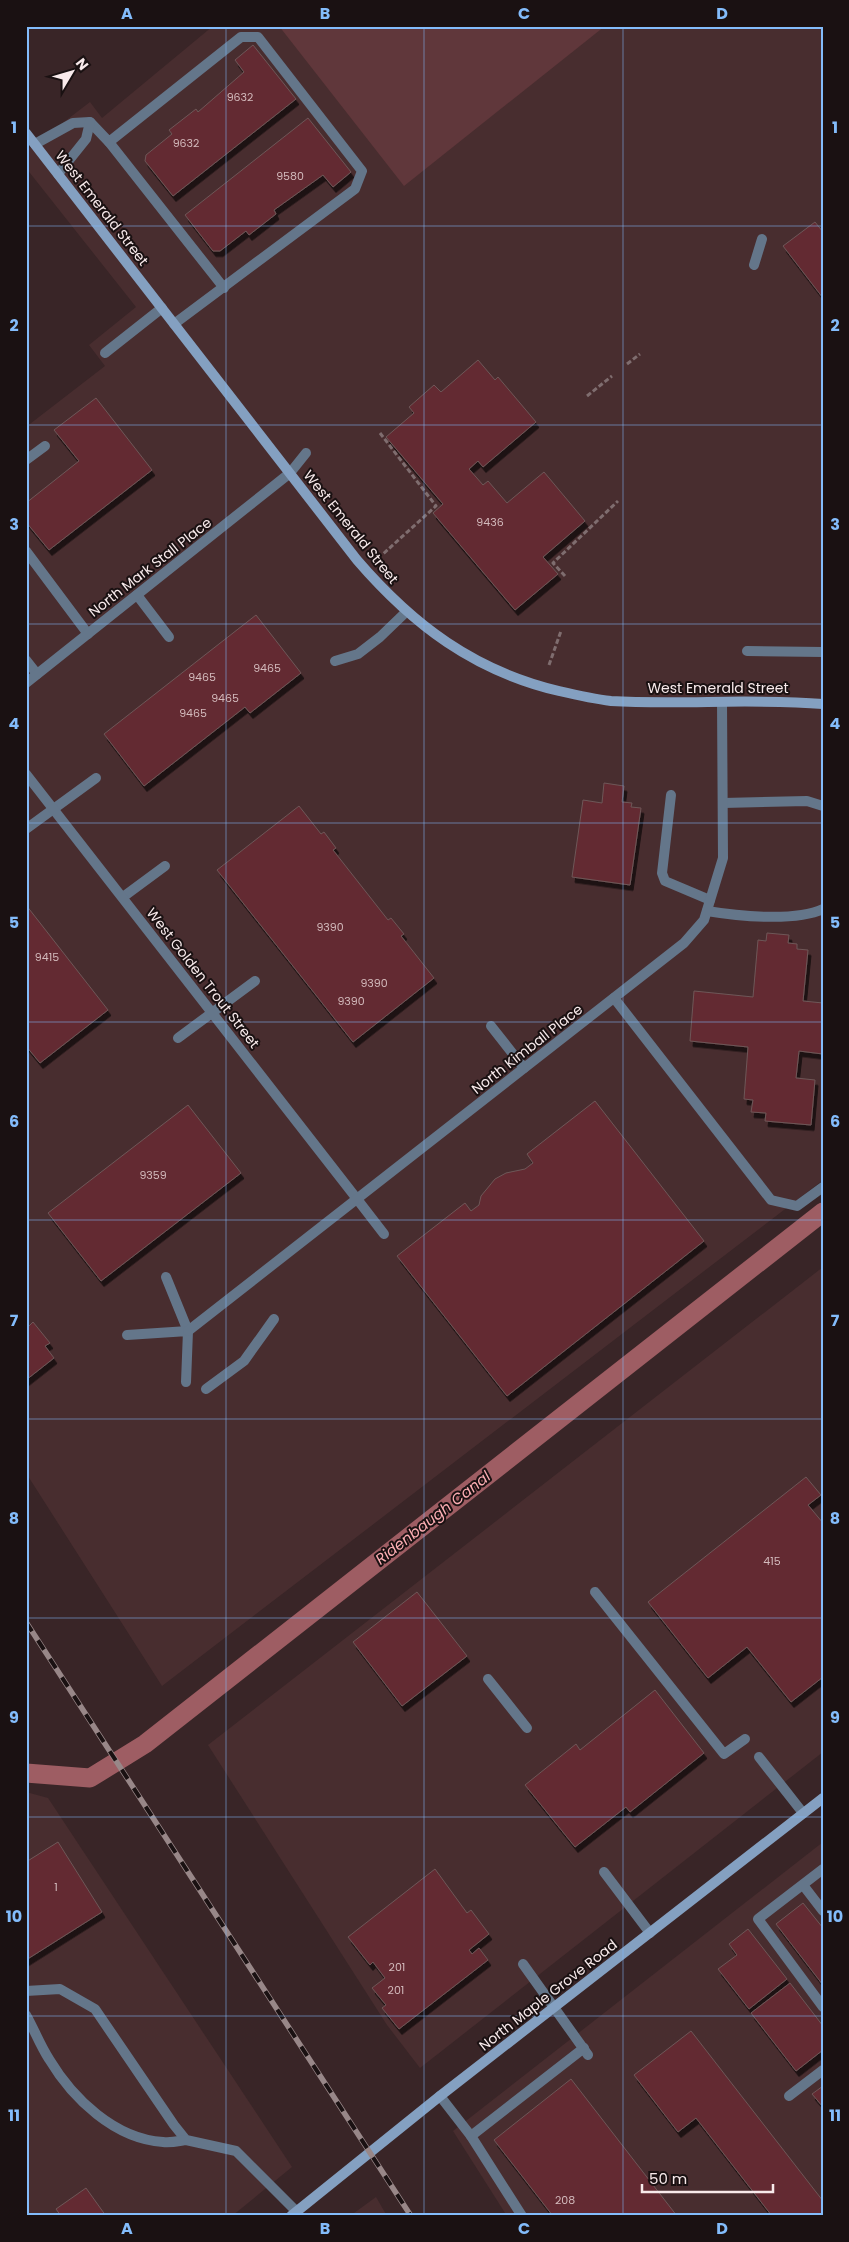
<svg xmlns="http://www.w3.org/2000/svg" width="849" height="2242" font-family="Poppins,sans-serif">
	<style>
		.built { fill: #482d2f }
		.green { fill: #60373b }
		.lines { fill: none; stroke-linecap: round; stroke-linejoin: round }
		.canal { stroke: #9e5d63; stroke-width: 19 }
		.building { fill: #642a31; stroke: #6e5758; filter: url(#shadow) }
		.path { stroke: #7f6d6f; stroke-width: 3; stroke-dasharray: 5 2.5; stroke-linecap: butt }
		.service { stroke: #64768a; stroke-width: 10 }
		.minor { stroke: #64768a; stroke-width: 10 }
		.secondary { stroke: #84a0c1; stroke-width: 10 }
		.rail-casing { stroke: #988788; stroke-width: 5.5 }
		.rail { stroke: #1a1112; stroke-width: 4; stroke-dasharray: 11; stroke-linecap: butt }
		.grid { fill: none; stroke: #83bcfb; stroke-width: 1; stroke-opacity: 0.55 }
		.labels { text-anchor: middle; stroke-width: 4; stroke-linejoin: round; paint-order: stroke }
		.number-label { font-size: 11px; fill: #d3babc }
		.street-label { font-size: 14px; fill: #f8eaeb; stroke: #1a1112 }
		.water-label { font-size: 15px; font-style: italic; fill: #fcaeb3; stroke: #1a1112 }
		.neatline { fill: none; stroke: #83bcfb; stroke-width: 2 }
		.grid-label { font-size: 16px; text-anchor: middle; font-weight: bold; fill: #83bcfb }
	</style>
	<defs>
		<filter id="shadow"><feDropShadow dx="3" dy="5.5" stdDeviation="0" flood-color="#0009"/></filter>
	</defs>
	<rect width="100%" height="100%" fill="#392527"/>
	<!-- built -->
	<g class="built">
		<polygon points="213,26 823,26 823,1180 162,1686 26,1473 26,427 105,366 89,345 136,307 26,168 26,151 90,102 102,118"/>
		<polygon points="823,1267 823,1752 420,2068 387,2025 208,1745"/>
		<polygon points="26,1792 48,1798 292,2167 232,2216 26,2216"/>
		<polygon points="823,1842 823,2216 507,2216 453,2131"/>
		<polygon points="376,2197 387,2216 350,2216"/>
	</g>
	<!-- green -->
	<polygon class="green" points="279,26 605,26 404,186"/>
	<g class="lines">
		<!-- canal -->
		<polyline class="canal" points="26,1773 90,1778 145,1744 823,1212"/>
	</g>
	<!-- building -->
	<g class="building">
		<polygon points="253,45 296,99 173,196 145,161 146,155 172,134 169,130 196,109 198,112 244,72 235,60"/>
		<polygon points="308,118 351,172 333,187 323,175 274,210 276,214 249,235 246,231 220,251 213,251 185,215"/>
		<polygon points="815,222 823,232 823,298 783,246"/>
		<polygon points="478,360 495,380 498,377 536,422 483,467 478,461 469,469 483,485 488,481 507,503 544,472 585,521 543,557 558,574 515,610 433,513 443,504 386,437 414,413 409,407 434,385 441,392"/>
		<polygon points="96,398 152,470 49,550 26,522 26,503 79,461 54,430"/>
		<polygon points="256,615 301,673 250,713 245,707 144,786 104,734"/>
		<polygon points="604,783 624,786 622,802 632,803 631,807 641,808 630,885 572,877 583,800 602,803"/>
		<polygon points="299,806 321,834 324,832 336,848 333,850 388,920 391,918 404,934 401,936 434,978 353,1042 217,870"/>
		<polygon points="26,905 108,1010 40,1063 26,1046"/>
		<polygon points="767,933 789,935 788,943 797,944 797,949 808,950 803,1001 823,1003 823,1054 799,1051 796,1078 815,1080 811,1125 765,1121 766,1113 751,1112 753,1100 744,1099 748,1047 690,1041 694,991 753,997 758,940 766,941"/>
		<polygon points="595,1101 704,1241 507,1396 397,1256 465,1203 471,1211 479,1205 481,1196 495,1179 506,1173 525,1169 533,1163 527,1154"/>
		<polygon points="188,1105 241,1173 101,1281 48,1213"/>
		<polygon points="33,1322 50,1343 45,1346 54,1358 26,1380 26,1323 29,1326"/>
		<polygon points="806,1477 821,1495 808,1505 823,1523 823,1677 791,1702 747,1647 708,1678 648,1602"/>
		<polygon points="417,1592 467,1656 402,1706 353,1642"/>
		<polygon points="655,1690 704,1753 630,1812 626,1807 575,1847 525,1785 576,1744 580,1750"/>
		<polygon points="58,1842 102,1912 26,1960 26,1862"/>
		<polygon points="435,1869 467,1913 471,1910 489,1934 469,1950 472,1954 479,1948 488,1960 399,2029 382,2008 386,2005 372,1988 385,1978 373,1962 370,1965 348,1937"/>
		<polygon points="803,1903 823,1928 823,1985 776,1924"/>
		<polygon points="748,1929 787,1979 749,2009 718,1969 737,1955 729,1944"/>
		<polygon points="790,1983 823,2026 823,2050 796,2071 751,2013"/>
		<polygon points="691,2031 823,2201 823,2216 772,2216 696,2118 678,2132 634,2075"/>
		<polygon points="571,2079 677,2216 553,2216 494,2140"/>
		<polygon points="823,2086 823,2107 812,2094"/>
		<polygon points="86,2188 106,2216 61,2216 56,2209"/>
	</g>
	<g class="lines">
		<!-- path -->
		<g class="path">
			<polyline points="627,364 640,354"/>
			<polyline points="587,396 612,376"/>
			<polyline points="380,433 436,506 383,554"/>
			<polyline points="565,576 553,563 618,501"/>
			<polyline points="549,665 561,631"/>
		</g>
		<!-- service -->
		<g class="service">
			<polyline points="109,142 224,288"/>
			<polyline points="35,144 73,123 90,122 109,142 241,37 258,37 362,171 355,189 174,324"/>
			<polyline points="58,174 86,139 90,122"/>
			<polyline points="754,265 762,239"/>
			<polyline points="105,353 162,308"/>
			<polyline points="26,460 45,446"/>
			<polyline points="290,473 306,453"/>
			<polyline points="26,551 88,634"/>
			<polyline points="137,595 169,637"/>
			<polyline points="747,651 823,652"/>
			<polyline points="26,660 37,674"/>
			<polyline points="335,661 358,654 380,637 406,612"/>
			<polyline points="671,795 662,873 665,881 710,900"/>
			<polyline points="723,803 807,801 823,806"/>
			<polyline points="26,829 96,778"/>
			<polyline points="123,897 165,866"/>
			<path d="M707 911C737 916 795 922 823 909"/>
			<polyline points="614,998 771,1200 797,1206 823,1187"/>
			<polyline points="491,1026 524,1068"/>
			<polyline points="178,1038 255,981"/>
			<polyline points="357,1199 384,1234"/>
			<polyline points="166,1277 188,1331"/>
			<polyline points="127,1335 188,1331 186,1382"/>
			<polyline points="206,1389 244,1361 274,1319"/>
			<polyline points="595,1592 724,1754 745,1739"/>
			<polyline points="488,1679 527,1728"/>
			<polyline points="759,1757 803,1813"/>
			<polyline points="823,1869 758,1919 823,2007"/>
			<polyline points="604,1872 650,1933"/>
			<polyline points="803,1885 823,1911"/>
			<polyline points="523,1964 588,2055"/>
			<polyline points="26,1991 60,1989 95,2009 174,2125 186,2140 236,2151 296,2211"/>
			<path d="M26 2015C34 2029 40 2045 49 2059 73 2099 115 2139 163 2142 171 2143 179 2141 186 2140"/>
			<polyline points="440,2096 471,2136"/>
			<polyline points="789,2096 823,2070"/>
			<polyline points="522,2216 471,2136 584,2048"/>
		</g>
		<!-- minor -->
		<g class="minor">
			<polyline points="26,683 290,473"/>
			<polyline points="26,774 357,1199"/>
			<polyline points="188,1331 684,943 704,920 723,858 722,702"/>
		</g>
		<!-- secondary -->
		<g class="secondary">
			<path d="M26 133 357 560C413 625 474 671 559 691 576 695 594 699 611 701 681 705 752 698 823 704"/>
			<polyline points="291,2216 440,2096 823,1798"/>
		</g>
		<!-- rail casing -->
		<g class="rail-casing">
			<polyline id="rail" points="26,1622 411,2216"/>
		</g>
		<!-- rail -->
		<use href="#rail" class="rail"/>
	</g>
	<!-- grid -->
	<path class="grid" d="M226 26V2216M424 26V2216M623 26V2216M26 226H823M26 425H823M26 624H823M26 823H823M26 1022H823M26 1220H823M26 1419H823M26 1618H823M26 1817H823M26 2016H823"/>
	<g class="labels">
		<!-- number labels -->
		<g class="number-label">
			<text x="240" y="101">9632</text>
			<text x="186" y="147">9632</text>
			<text x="290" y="180">9580</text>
			<text x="490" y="526">9436</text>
			<text x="267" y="672">9465</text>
			<text x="202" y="681">9465</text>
			<text x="225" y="702">9465</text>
			<text x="193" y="717">9465</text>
			<text x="330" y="931">9390</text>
			<text x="47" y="961">9415</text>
			<text x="374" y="987">9390</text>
			<text x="351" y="1005">9390</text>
			<text x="153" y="1179">9359</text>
			<text x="772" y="1565">415</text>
			<text x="56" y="1891">1</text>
			<text x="397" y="1971">201</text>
			<text x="396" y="1994">201</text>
			<text x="565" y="2204">208</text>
		</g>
		<!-- street labels -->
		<g class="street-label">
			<text transform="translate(102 208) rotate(52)" y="5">West Emerald Street</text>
			<text transform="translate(351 527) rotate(51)" y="5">West Emerald Street</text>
			<text transform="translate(150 567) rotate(-38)" y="5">North Mark Stall Place</text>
			<text x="718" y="693">West Emerald Street</text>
			<text transform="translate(203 978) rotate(52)" y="5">West Golden Trout Street</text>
			<text transform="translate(527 1049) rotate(-38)" y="5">North Kimball Place</text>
			<text transform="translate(548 1995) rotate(-38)" y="5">North Maple Grove Road</text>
		</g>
		<!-- water labels -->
		<g class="water-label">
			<text transform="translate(433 1518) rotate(-38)" y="5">Ridenbaugh Canal</text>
		</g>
	</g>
	<!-- border -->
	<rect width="849" height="2242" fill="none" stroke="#1a1112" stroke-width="55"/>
	<!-- north arrow -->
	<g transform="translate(72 72) rotate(52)" stroke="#1a1112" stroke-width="4" paint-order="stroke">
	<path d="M0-4L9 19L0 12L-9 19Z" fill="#f8eaeb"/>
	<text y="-8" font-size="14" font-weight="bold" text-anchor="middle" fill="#f8eaeb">N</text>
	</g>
	<!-- scale -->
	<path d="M642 2184v8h131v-8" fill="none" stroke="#f8eaeb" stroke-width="2.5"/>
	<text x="649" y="2184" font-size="15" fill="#f8eaeb" stroke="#1a1112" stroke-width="4" paint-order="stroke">50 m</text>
	<rect x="28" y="28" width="794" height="2186" class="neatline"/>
	<g class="grid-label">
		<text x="127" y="19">A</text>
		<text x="325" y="19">B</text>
		<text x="524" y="19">C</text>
		<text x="722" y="19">D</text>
		<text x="14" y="133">1</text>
		<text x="835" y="133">1</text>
		<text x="14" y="331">2</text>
		<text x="835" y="331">2</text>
		<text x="14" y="530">3</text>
		<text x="835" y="530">3</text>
		<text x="14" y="729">4</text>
		<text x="835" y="729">4</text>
		<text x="14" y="928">5</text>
		<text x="835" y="928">5</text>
		<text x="14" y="1127">6</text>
		<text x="835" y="1127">6</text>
		<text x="14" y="1326">7</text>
		<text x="835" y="1326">7</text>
		<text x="14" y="1524">8</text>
		<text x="835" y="1524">8</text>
		<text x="14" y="1723">9</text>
		<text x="835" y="1723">9</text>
		<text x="14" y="1922">10</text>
		<text x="835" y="1922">10</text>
		<text x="14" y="2121">11</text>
		<text x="835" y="2121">11</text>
		<text x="127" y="2234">A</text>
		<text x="325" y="2234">B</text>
		<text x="524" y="2234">C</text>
		<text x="722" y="2234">D</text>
	</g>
</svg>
